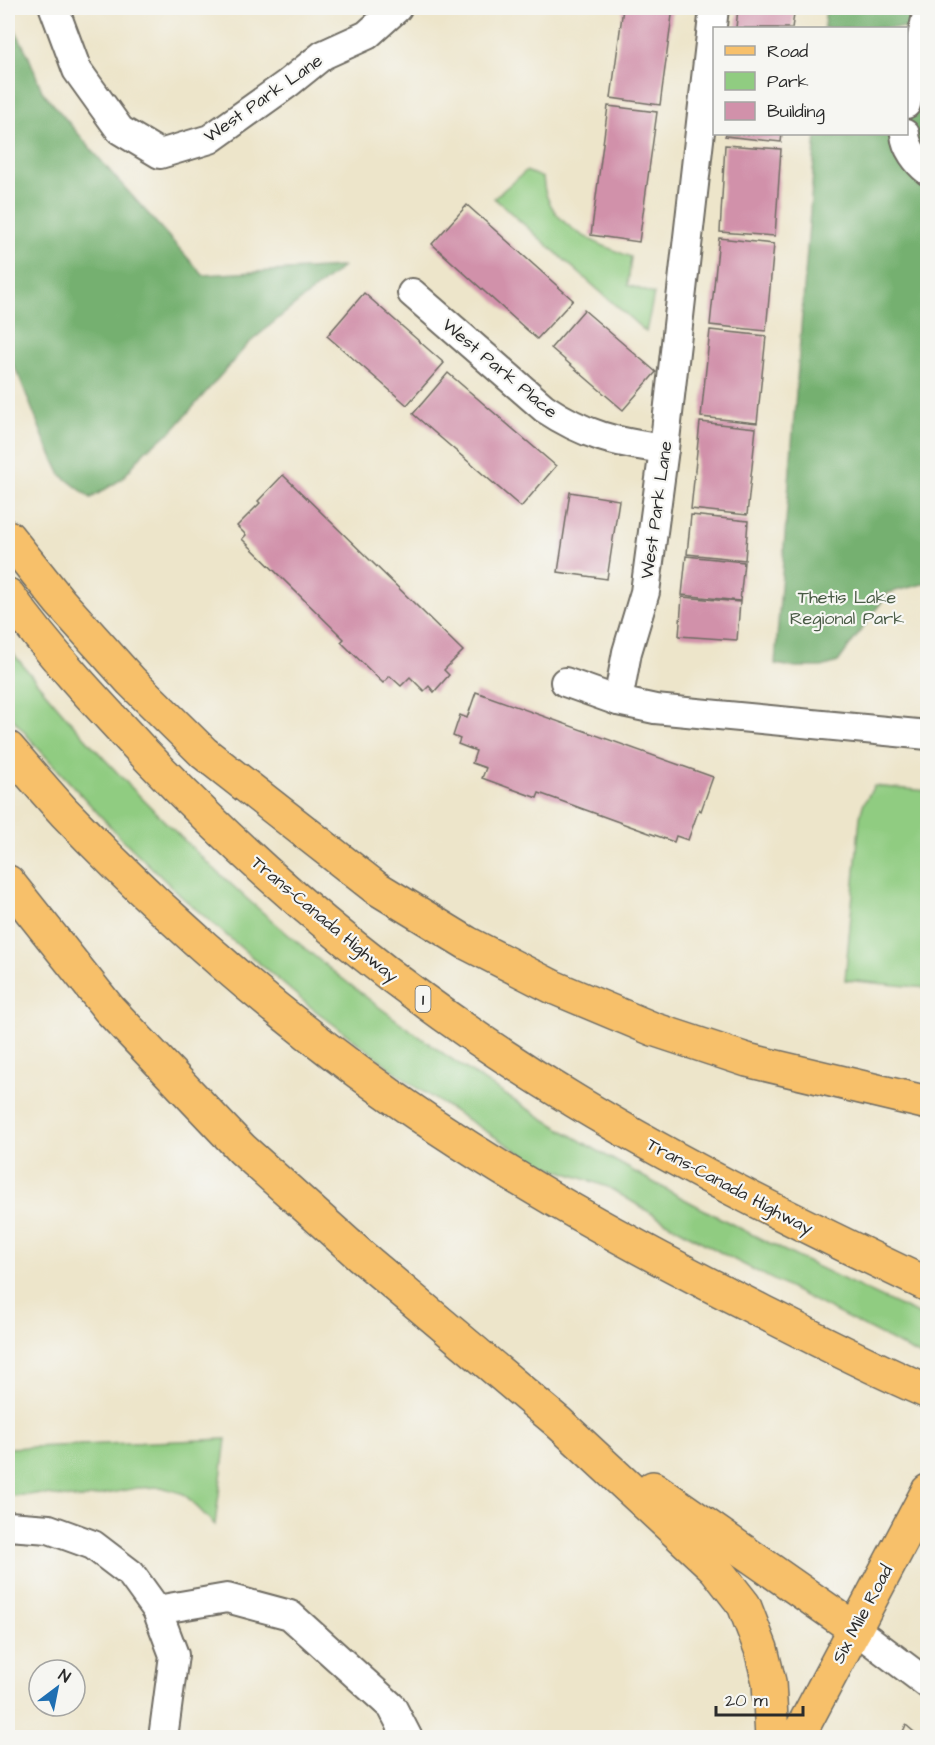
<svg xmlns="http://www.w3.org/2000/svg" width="935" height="1745" font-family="'Architects Daughter',sans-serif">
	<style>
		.green { fill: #90cc81; stroke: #5e7c56; stroke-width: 1.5 }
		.forest { fill: #74b06f; stroke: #506e4d; stroke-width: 1.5 }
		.building { fill: #d191aa }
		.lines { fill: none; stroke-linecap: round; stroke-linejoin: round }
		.minor-casing { stroke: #6f6c63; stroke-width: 32 }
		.major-casing { stroke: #6f6c63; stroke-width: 36 }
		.highway-casing { stroke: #6f6c63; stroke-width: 36 }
		.minor { stroke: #fff; stroke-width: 28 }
		.major { stroke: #f7c06b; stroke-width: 33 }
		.highway { stroke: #f7c06b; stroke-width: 33 }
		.labels { text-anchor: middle; stroke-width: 4.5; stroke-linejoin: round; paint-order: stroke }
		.shield { fill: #f6f6f2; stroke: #686867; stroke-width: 1.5 }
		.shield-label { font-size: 16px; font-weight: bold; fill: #2b2b2b }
		.street-label { font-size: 18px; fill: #2b2b2b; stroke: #f6f6f2 }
		.park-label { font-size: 18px; fill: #495b45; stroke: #f6f6f2 }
	</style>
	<rect width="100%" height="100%" fill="#f6f6f2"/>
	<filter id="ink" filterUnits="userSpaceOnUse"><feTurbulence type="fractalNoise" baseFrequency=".0167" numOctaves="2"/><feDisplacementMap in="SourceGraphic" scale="12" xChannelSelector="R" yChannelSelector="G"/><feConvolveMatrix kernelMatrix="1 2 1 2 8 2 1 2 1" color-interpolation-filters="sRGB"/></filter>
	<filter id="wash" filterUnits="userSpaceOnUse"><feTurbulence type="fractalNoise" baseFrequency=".008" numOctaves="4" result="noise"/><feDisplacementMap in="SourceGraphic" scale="24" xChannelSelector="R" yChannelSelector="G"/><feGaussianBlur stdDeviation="1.35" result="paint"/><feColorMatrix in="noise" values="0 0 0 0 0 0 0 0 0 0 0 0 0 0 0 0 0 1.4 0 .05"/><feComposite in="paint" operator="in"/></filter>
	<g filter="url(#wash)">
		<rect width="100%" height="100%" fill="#ede5ca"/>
		<!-- green -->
		<g class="green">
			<path d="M526 171 543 178C544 184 544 191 547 197 560 231 600 245 631 257L628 285 654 294 646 332 494 198Z"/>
			<path d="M8 647C152 827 328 984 523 1106 653 1187 789 1256 927 1318V1359L727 1256 659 1218 608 1187 555 1169 527 1157 417 1088 308 1005 184 899 118 835 37 747 8 713Z"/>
			<polygon points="874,786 927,791 927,988 845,980 860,817 863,805"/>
			<polygon points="226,1439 215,1525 184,1494 161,1487 137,1488 81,1499 37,1494 8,1496 8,1448"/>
		</g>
		<!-- forest -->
		<g class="forest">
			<polygon points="8,8 8,15 29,57 42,91 109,170 203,275 343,267 280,317 248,344 173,430 145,451 122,479 91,498 61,475 46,444 19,376 8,355"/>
			<polygon points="826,8 927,8 927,583 888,593 838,662 822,667 793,667 775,664 816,134 906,134 906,28 824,28"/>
		</g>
		<g id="blocks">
			<!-- building -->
			<g class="building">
				<polygon points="623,8 673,8 660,105 611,98"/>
				<polygon points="738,8 795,8 792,28 736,28"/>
				<polygon points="608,106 657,112 639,242 591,235"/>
				<polygon points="726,134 782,134 781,142 725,136"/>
				<polygon points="725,145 781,149 775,236 720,232"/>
				<polygon points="467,205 573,300 537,339 432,244"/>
				<polygon points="719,238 774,244 766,331 710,325"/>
				<polygon points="364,293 444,363 407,405 327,336"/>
				<polygon points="584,310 656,372 623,410 551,348"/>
				<polygon points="710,330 766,336 757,423 701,417"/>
				<polygon points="448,373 556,466 521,507 413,414"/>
				<polygon points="700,422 756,428 747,515 691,509"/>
				<polygon points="283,475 463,651 444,670 449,675 434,692 429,686 424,691 410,677 401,686 390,676 383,683 341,642 344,639 242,539 246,535 237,526 260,503 258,501"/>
				<polygon points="570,492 619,500 607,579 558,572"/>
				<polygon points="691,515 748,521 745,560 687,554"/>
				<polygon points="686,556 744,562 740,601 682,595"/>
				<polygon points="682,597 740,602 737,640 679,636"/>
				<polygon points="476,692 713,777 701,811 699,809 688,840 676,836 674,842 539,793 537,798 482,778 486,768 472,763 476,751 458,744 460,739 453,736 460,715 467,718"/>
				<polygon points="906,1725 921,1738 900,1738"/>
			</g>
		</g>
	</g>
	<g filter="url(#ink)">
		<use href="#blocks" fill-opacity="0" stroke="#6f6c63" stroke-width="1.5"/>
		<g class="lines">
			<!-- minor casing -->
			<g class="minor-casing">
				<g id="minor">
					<polyline points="54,8 77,70 120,130 160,154 210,139 287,84 323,55 367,35 397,8"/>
					<polyline points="906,104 928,11"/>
					<path d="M905 134C906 148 917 162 928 171"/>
					<path d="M412 293 544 408C586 436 615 442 664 449"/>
					<polyline points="565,682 618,701 655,709 928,735"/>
					<polyline points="618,701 627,652 645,592 664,449 714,8"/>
					<polyline points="8,1526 49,1529 93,1545 131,1574 157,1610 174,1655 163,1738"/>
					<polyline points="157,1610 227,1598 290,1615 392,1707 408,1738"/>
					<polyline points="855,1629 928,1684"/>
				</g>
			</g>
			<!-- major casing -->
			<g class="major-casing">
				<polyline id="major" points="797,1738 928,1491"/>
			</g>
			<!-- highway casing -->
			<g class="highway-casing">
				<g id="highway">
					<polyline points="8,537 60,602 131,681 204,753 375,887 467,943 553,987 653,1029 747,1060 928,1103"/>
					<path d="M8 595C49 652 97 703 145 754 272 888 417 1006 575 1101 689 1170 808 1228 928 1285"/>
					<path d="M8 748C26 769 45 791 64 812 154 906 253 994 358 1072 483 1164 620 1240 759 1310 814 1338 870 1367 928 1392"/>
					<polyline points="8,882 109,1009 242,1149 361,1256 558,1422 715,1568 744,1605 761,1649 769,1682 772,1738"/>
					<polyline points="653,1488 855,1629"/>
				</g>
			</g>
			<!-- minor -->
			<use href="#minor" class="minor"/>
			<!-- major -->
			<use href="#major" class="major"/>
			<!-- highway -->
			<use href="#highway" class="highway"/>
		</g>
	</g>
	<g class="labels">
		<!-- shield labels -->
		<rect class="shield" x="415.5" y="986" width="15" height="26" rx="4.5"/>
		<g class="shield-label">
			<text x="423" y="1005">1</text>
		</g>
		<!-- street labels -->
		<g class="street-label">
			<text transform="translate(263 98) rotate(-35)" y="6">West Park Lane</text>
			<text transform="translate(500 368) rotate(40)" y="6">West Park Place</text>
			<text transform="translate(656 510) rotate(-82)" y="6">West Park Lane</text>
			<text transform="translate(325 919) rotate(40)" y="6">Trans-Canada Highway</text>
			<text transform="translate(730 1186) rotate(28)" y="6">Trans-Canada Highway</text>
			<text transform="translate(862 1614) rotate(-62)" y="6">Six Mile Road</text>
		</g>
		<!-- park labels -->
		<g class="park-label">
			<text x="847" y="603">Thetis Lake<tspan x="847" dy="21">Regional Park</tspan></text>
		</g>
	</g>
	<!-- margin -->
	<rect width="935" height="1745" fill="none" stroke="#f6f6f2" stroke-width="30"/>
	<!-- legend -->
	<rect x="713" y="27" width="195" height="108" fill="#f6f6f2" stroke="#a5a5a2" stroke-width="1.5"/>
	<rect x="725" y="46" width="30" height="9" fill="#f7c06b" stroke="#a5a5a2" stroke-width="1.5"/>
	<text x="767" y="57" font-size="18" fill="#2b2b2b">Road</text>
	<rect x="725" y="72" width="30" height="18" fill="#90cc81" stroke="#a5a5a2" stroke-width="1.5"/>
	<text x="767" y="87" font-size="18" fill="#2b2b2b">Park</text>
	<rect x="725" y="102" width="30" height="18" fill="#d191aa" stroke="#a5a5a2" stroke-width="1.5"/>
	<text x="767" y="117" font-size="18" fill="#2b2b2b">Building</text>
	<!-- north arrow -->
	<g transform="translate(57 1688) rotate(32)"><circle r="28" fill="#f6f6f2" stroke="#a5a5a2" stroke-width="1.5"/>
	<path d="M0-4.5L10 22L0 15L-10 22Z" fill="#1f6fb2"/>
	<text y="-9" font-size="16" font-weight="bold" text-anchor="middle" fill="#2b2b2b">N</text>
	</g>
	<!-- scale -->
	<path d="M716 1706v9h87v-9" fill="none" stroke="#2b2b2b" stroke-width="3"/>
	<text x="725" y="1706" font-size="18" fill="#2b2b2b" stroke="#f6f6f2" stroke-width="4.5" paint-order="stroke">20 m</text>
</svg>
